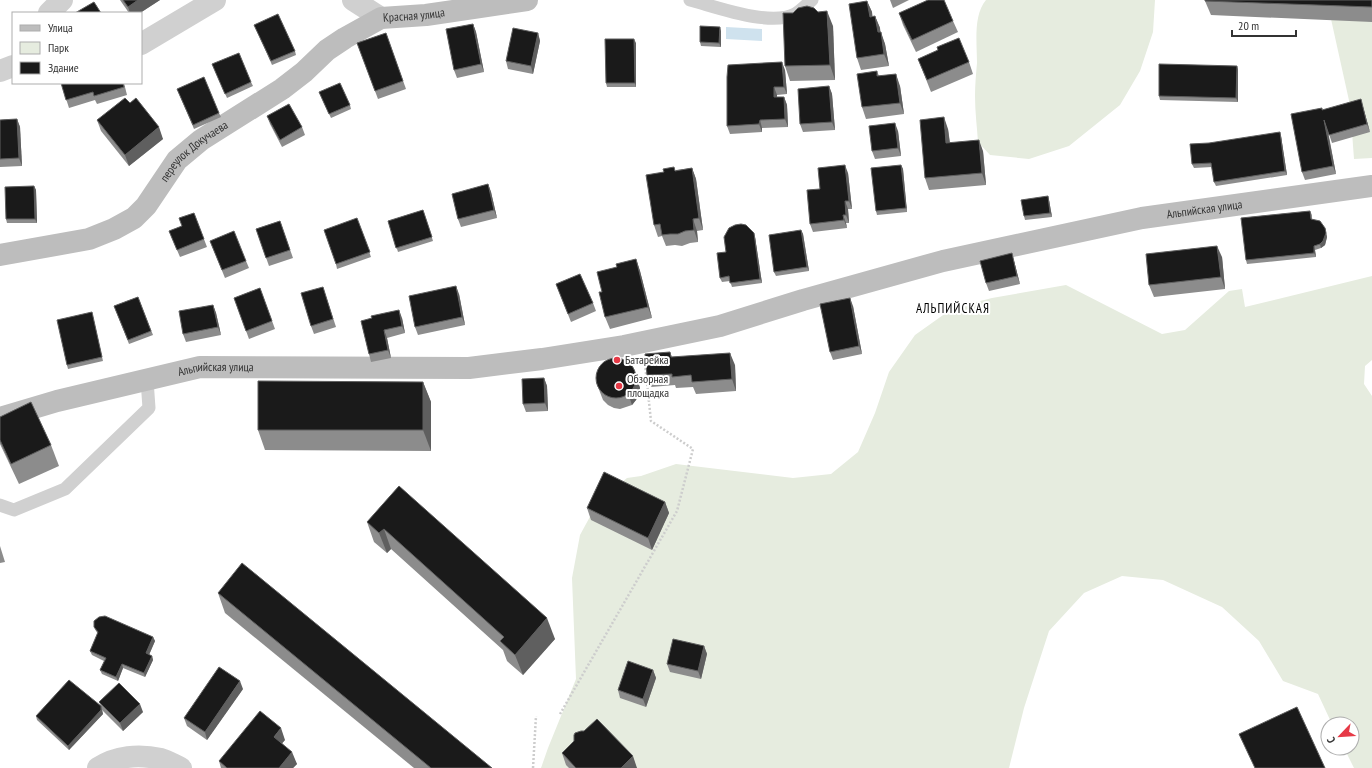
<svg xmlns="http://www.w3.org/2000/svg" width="1372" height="768" font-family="'PT Sans Narrow',sans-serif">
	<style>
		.green { fill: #e6ecdf }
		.water { fill: #cfe2ee }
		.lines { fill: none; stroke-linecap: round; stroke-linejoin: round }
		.path { stroke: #cdcdcd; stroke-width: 2.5; stroke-dasharray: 2 2; stroke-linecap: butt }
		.lane { stroke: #d0d0d0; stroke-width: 13 }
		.street { stroke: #d0d0d0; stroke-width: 22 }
		.secondary { stroke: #bdbdbd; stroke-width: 22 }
		.wall { fill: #8c8c8c }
		.shaded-wall { fill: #5f5f5f }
		.building { fill: #1a1a1a; stroke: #5f5f5f }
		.poi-dot { fill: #e63946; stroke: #fff; stroke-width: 1.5 }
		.labels { text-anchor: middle; stroke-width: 4; stroke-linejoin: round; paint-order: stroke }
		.street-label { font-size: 12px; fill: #333; stroke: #fff }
		.poi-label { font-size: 12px; fill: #333; stroke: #fff; text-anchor: start }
		.neighbourhood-label { font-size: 13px; letter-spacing: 1px; fill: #000; stroke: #fff }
	</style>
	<rect width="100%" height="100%" fill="#fff"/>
	<!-- green -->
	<g class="green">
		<path d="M986 0H1155L1153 32 1140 71 1120 105 1069 146 1029 159 990 155 978 142C977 127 975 112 975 96 975 85 976 74 977 63 977 44 973 15 986 0Z"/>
		<polygon points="1372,0 1372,158 1354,159 1350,105 1329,10"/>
		<polygon points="1372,276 1372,360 1365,366 1364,384 1372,396 1372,768 1354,768 1344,748 1352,748 1352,724 1332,724 1318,694 1283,681 1259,641 1222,607 1163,580 1122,576 1084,593 1049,631 1024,708 1009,768 541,768 548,748 576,679 572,578 580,535 598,502 627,478 641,476 676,464 793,478 831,474 858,452 875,413 889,372 915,335 953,308 992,298 1066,285 1162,334 1185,330 1229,291 1242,289 1245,307"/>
	</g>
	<!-- water -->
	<polygon class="water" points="726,27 762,29 762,41 726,39"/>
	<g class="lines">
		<!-- path -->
		<g class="path">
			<polyline points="560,714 677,511 693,449 651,421 645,364"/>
			<polyline points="533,768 536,716"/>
		</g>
		<!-- lane -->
		<g class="lane">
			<path d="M690 0C717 7 770 27 795 14 801 11 807 4 812 0"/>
			<polyline points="0,505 14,510 65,489 149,408 147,380"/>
		</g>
		<!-- street -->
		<g class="street">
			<polyline points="353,0 381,18"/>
			<polyline points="49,13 62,0"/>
			<polyline points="141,44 215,0"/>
			<polyline points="0,71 13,66"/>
			<path d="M98 768C116 756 139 754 161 759 168 761 174 765 181 768"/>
		</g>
		<!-- secondary -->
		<g class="secondary">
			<path id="s1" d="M0 255 89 239 114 229 134 218 146 206 177 160 201 140 282 89 304 72 327 50 345 38 381 18 426 15 527 0"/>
			<path id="s2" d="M0 418 57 401 200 367 469 368 542 359 624 346 720 326 803 300 943 261 1142 218 1372 186"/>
		</g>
	</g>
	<!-- wall -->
	<g class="wall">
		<polygon points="120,0 160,0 140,13 129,13"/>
		<polygon points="890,0 909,0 893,8"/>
		<polygon points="1372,0 1372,22 1211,15 1205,1"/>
		<polygon points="867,1 872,12 872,17 875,16 880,28 880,32 885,44 889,66 861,70 857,58"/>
		<polygon points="899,13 953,21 958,32 916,52 903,25"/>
		<polygon points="473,24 476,32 484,72 457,78 454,70"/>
		<polygon points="833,26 835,80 790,81 785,66"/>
		<polygon points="256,29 295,51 296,55 272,65"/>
		<polygon points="721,31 721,47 701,46 700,42"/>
		<polygon points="386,33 406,89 378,99 357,43"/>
		<polygon points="538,33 540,41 533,74 508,69 506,61"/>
		<polygon points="636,43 636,87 607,87 606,83"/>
		<polygon points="918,59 969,62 973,74 931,92"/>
		<polygon points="1237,66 1238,70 1238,102 1160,100 1159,96"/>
		<polygon points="214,68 251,82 253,86 227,98"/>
		<polygon points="785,70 787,94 777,95 777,97 784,97 787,105 788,127 762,128 762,132 730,134 727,126"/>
		<polygon points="877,71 879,76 900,86 904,114 866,119 862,107"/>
		<polygon points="61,83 124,83 127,95 97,104 95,100 69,108"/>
		<polygon points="829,86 832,94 835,130 803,132 800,124"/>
		<polygon points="177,89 219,113 221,117 194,129"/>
		<polygon points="319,92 350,105 351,109 331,118"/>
		<polygon points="130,103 163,139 129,166 101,131 97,120"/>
		<polygon points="1363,107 1370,132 1332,143 1328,131 1336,174 1305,180 1302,172 1323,110"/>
		<polygon points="267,116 302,127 305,135 282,147 270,124"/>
		<polygon points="17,119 20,127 22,166 0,167 0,120"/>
		<polygon points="948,129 950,142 983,151 986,185 929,190 925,178"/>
		<polygon points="898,131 901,156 875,159 872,151"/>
		<polygon points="1281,136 1287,175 1216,186 1214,182 1212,167 1194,168 1192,164"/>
		<polygon points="901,165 903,169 907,212 877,215 876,211"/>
		<polygon points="692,168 696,179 703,230 697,231 698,242 690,243 682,246 675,245 666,246 662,236 658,237 654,225 676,170"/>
		<polygon points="848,173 852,209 848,209 849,223 846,223 847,228 813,232 810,224 820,189"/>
		<polygon points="488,184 491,192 497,218 461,227 458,219"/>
		<polygon points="34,186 36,190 37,223 7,223 6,219"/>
		<polygon points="1048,196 1049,200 1052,217 1025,220 1024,216"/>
		<polygon points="423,210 433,241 398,252 388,221"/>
		<polygon points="1310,211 1312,215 1312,220 1325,228 1327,237 1325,245 1321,248 1315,250 1316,257 1247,264 1246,260"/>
		<polygon points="194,213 207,247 180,257 169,231 182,226"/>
		<polygon points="357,218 371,257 337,269 336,264"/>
		<polygon points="280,221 293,258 269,266 256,229"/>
		<polygon points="801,230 803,234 809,271 776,276 774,272"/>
		<polygon points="755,237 762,283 732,287 730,281 722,282 720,278 726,252"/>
		<polygon points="210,241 246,261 249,268 225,278"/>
		<polygon points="1222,257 1225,289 1154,297 1149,285"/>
		<polygon points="636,259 640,271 652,318 610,329 605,317 602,292 617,267"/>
		<polygon points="1014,261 1020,284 989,291 986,283"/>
		<polygon points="556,284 593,303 596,311 571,322"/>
		<polygon points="323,287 336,327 314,334 311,326"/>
		<polygon points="260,288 275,329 249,339 234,298"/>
		<polygon points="459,294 465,325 418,335 415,327"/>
		<polygon points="138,297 153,335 129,344 114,306"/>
		<polygon points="213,305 216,313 221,335 186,342 183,334"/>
		<polygon points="853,306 862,354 833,360 830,352"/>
		<polygon points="92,312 103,361 68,369 67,365"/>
		<polygon points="402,318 405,333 387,338 391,358 371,362 369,354 361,321"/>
		<polygon points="670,352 672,357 735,365 736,391 696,394 693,387 676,388 675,385 651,387 647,375"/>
		<polygon points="544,378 547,386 548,411 526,412 523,404"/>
		<polygon points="423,382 431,402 431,451 265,450 258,430"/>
		<polygon points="596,382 638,382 640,388 639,394 636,400 632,405 620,409 614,408 608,405 603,400"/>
		<polygon points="0,417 51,445 59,466 19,484 0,444"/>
		<polygon points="399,486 555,639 523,675 507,661 503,650 391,549 387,553 374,542 367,522"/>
		<polygon points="665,502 669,513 652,550 591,520 587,508"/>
		<polygon points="0,546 5,562 0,563"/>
		<polygon points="218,593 492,768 414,768 225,613"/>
		<polygon points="94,627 153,637 155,641 149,655 152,656 153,660 145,677 123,668 118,681 102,674 100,670 104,661 92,655 90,651 98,634 96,631"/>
		<polygon points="704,646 707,654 701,679 670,672 667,664"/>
		<polygon points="653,670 656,678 646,707 620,698 618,690"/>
		<polygon points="243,689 207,740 187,726 184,718"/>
		<polygon points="99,702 143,712 123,731 102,710 103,714 69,750 37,720 36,716 101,706"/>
		<polygon points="584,731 637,768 569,768 566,765 562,753"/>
		<polygon points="285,740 282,743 297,764 293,768 221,768 219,761"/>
	</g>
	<!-- shaded-wall -->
	<g class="shaded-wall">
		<polygon points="138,0 160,0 140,13 130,13 128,7"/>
		<polygon points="867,1 872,12 874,29 870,17"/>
		<polygon points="827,11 833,26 835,80 830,65"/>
		<polygon points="875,16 880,28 882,44 878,32"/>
		<polygon points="473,24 476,32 484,72 481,64"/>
		<polygon points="720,27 721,31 721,47 719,43"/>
		<polygon points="881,32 885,44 889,66 884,54"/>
		<polygon points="538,33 540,41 533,74 531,66"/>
		<polygon points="634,39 636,43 636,87 635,83"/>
		<polygon points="782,62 785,70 787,94 784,87"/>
		<polygon points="1237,66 1238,70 1238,102 1236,98"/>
		<polygon points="896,74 900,86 904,114 900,103"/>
		<polygon points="829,86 832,94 835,130 832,122"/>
		<polygon points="774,87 777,95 777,105 774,97"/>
		<polygon points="784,97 787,105 788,127 785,119"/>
		<polygon points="1361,99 1363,107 1370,132 1367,124"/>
		<polygon points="944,117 948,129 951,154 946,143"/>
		<polygon points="17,119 20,127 22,166 19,158"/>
		<polygon points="760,120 762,128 762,132 759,124"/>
		<polygon points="1324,120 1327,128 1336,174 1333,166"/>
		<polygon points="895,123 898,131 901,156 898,148"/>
		<polygon points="159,127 163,139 129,166 125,155"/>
		<polygon points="1280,132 1281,136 1287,175 1285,171"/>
		<polygon points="979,140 983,151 986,185 982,173"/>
		<polygon points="845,165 848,173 852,209 849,201"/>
		<polygon points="901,165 903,169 907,212 906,208"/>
		<polygon points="692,168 696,179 703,230 699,218"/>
		<polygon points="488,184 491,192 497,218 494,210"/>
		<polygon points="34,186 36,190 37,223 35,219"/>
		<polygon points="1048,196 1049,200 1052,217 1050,213"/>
		<polygon points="845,201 848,209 849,223 846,215"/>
		<polygon points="843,215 846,223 847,228 844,220"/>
		<polygon points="693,219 697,231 698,242 694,230"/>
		<polygon points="1325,228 1327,237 1325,245 1321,248 1320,244"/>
		<polygon points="801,230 803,234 809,271 807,267"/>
		<polygon points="754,233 755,237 762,283 760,279"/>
		<polygon points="1217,246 1222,257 1225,289 1221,277"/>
		<polygon points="1314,246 1315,250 1316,257 1314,253"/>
		<polygon points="1012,253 1014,261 1020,284 1017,276"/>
		<polygon points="636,259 640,271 652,318 648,307"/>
		<polygon points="456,286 459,294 465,325 462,317"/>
		<polygon points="850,298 853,306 862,354 859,346"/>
		<polygon points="213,305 216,313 221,335 218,327"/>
		<polygon points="399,310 402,318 405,333 402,326"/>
		<polygon points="384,330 387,338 391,358 388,350"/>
		<polygon points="730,353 735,365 736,391 732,379"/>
		<polygon points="634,370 640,388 639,394 636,400 632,405 628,393"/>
		<polygon points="544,378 547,386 548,411 545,403"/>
		<polygon points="423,382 431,402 431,451 423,430"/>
		<polygon points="665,502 669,513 652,550 648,538"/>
		<polygon points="384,529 391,549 387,553 379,533"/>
		<polygon points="547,618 555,639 523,675 515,655"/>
		<polygon points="153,637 155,641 148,657 146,653"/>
		<polygon points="704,646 707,654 701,679 698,671"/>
		<polygon points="152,656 153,660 145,677 144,673"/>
		<polygon points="122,664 123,668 118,681 116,677"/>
		<polygon points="653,670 656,678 646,707 643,699"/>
		<polygon points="240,681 243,689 207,740 205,732"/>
		<polygon points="140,704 143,712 123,731 120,723"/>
		<polygon points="101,706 103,714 69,750 68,746"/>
		<polygon points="281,728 285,740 278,748 274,737"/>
		<polygon points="292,752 297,764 293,768 279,768"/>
		<polygon points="633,756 637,768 621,768"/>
	</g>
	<!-- building -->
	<g class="building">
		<polygon points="123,0 138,0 128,7"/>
		<polygon points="928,0 944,0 953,21 912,40 899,13"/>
		<polygon points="1205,0 1372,0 1372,7 1205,1"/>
		<polygon points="867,1 870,17 875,16 878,32 881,32 884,54 857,58 849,4"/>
		<polygon points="94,2 101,13 75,13"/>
		<polygon points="807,6 814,8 818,12 827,11 830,65 785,66 783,13 793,13 798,8"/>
		<polygon points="278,14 295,51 271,61 254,25"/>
		<polygon points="473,24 481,64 454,70 446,29"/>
		<polygon points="700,26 720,27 719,43 700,42"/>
		<polygon points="513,28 538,33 531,66 506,61"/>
		<polygon points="386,33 403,81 375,91 357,43"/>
		<polygon points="959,38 969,62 927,80 918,59 938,50 937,47"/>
		<polygon points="605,39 634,39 635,83 606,83"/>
		<polygon points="239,53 251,82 225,94 212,64"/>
		<polygon points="782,62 784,87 774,87 774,97 784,97 785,119 760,120 759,124 727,126 727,77 728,65"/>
		<polygon points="1159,64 1237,66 1236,98 1159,96"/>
		<polygon points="877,71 877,76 896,74 900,103 862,107 857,74"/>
		<polygon points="204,77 219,113 193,125 177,89"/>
		<polygon points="61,83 123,83 124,87 94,96 93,92 66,100"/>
		<polygon points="340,83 350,105 329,114 319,92"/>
		<polygon points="829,86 832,122 800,124 798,89"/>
		<polygon points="125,98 130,103 136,98 159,127 125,155 97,120"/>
		<polygon points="1361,99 1367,124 1329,135 1324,120 1333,166 1302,172 1291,114 1322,108 1322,110"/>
		<polygon points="289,104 302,127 280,140 267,116"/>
		<polygon points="944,117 946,143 979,140 982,173 925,178 920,120"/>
		<polygon points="17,119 19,158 0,159 0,120"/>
		<polygon points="895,123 898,148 872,151 869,126"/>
		<polygon points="1280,132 1285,171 1214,182 1211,163 1192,164 1190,144 1209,143"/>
		<polygon points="845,165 849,201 845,201 846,215 843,215 844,220 810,224 807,190 820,189 818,168"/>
		<polygon points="901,165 906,208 876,211 871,168"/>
		<polygon points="674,167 675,171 692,168 699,218 693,219 694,230 685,231 678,234 670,234 662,235 660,224 654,225 646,175 664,172 663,169"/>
		<polygon points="488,184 494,210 458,219 452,194"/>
		<polygon points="34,186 35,219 6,219 5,187"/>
		<polygon points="1048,196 1050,213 1024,216 1021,200"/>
		<polygon points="423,210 432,237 396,248 388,221"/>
		<polygon points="1310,211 1311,219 1320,221 1325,228 1326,233 1323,241 1320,244 1314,246 1314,253 1246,260 1241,218"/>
		<polygon points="194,213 204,239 177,250 169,231 182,226 179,218"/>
		<polygon points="357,218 370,252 336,264 324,230"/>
		<polygon points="280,221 290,250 266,258 256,229"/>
		<polygon points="741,224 746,225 754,233 760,279 730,283 729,276 720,278 717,253 726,252 724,237 729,228 735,225"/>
		<polygon points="801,230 807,267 774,272 769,235"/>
		<polygon points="234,231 246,261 222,270 210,241"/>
		<polygon points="1217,246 1221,277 1149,285 1146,254"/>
		<polygon points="1012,253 1017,276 986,283 980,261"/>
		<polygon points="636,259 648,307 605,317 599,292 602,292 597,272 617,267 616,264"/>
		<polygon points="580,274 593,303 568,314 556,284"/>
		<polygon points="456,286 462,317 415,327 409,296"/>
		<polygon points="323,287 333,319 311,326 301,293"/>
		<polygon points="260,288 272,321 246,331 234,298"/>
		<polygon points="138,297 151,331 128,340 114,306"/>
		<polygon points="850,298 859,346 830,352 820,304"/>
		<polygon points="213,305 218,327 183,334 179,311"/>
		<polygon points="399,310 402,326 384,330 388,350 369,354 361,321 372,318 371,316"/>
		<polygon points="92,312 102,357 67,365 57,320"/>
		<polygon points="670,352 671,357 730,353 732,379 692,382 691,375 672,377 672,374 647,375 645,354"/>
		<circle cx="616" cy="378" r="20"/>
		<polygon points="544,378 545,403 523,404 522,379"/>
		<polygon points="258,381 423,382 423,430 258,430"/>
		<polygon points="31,402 51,445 11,464 0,440 0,417"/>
		<polygon points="604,472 665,502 648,538 587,508"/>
		<polygon points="399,486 547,618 515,655 500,641 504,637 384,529 379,533 367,522"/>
		<polygon points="242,563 492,768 431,768 218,593"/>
		<polygon points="105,616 153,637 146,653 152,656 144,673 122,664 116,677 100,670 106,658 90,651 98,632 94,627 94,621 99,617"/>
		<polygon points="673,639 704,646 698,671 667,664"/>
		<polygon points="628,661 653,670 643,699 618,690"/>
		<polygon points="219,667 240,681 205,732 184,718"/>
		<polygon points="69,680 101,706 101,710 68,746 36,716"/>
		<polygon points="119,683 140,704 120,723 99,702"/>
		<polygon points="1297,707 1325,768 1255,768 1239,734"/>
		<polygon points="260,711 281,728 274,737 292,752 279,768 227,768 219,761"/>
		<polygon points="597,719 633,756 621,768 576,768 562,753 574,741 574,735 575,733 581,731 584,731"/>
	</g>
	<!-- markers -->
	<g class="poi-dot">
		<circle cx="617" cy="360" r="4"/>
		<circle cx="619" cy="386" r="4"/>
	</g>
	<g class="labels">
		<!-- street labels -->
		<g class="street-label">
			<text dy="4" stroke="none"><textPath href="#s1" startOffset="495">Красная улица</textPath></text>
			<text dy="4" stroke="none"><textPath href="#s1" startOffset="231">переулок Докучаева</textPath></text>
			<text dy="4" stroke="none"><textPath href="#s2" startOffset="1229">Альпийская улица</textPath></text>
			<text dy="4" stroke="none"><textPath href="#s2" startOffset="222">Альпийская улица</textPath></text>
		</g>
		<!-- poi labels -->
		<g class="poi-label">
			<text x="625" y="364">Батарейка</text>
			<text x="627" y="383">Обзорная<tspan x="627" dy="14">площадка</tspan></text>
		</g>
		<!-- neighbourhood labels -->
		<g class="neighbourhood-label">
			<text x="953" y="313">АЛЬПИЙСКАЯ</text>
		</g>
	</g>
	<!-- legend -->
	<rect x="12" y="12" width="130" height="72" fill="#ffffff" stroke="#adadad"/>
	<rect x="20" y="25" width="20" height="6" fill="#bdbdbd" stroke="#adadad"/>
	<text x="48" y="32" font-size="12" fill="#333333">Улица</text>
	<rect x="20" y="42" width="20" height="12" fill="#e6ecdf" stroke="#adadad"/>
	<text x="48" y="52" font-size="12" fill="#333333">Парк</text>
	<rect x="20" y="62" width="20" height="12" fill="#1a1a1a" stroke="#adadad"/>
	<text x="48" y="72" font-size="12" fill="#333333">Здание</text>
	<!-- north arrow -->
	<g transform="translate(1340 736) rotate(245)"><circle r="19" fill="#ffffff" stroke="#adadad"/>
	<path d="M0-3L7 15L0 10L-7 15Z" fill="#e63946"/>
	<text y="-6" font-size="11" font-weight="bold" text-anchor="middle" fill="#333333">С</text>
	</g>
	<!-- scale -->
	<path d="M1232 30v6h64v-6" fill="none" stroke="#333333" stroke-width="2"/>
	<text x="1238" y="30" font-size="12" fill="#333333" stroke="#ffffff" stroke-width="3" paint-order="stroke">20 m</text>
</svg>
